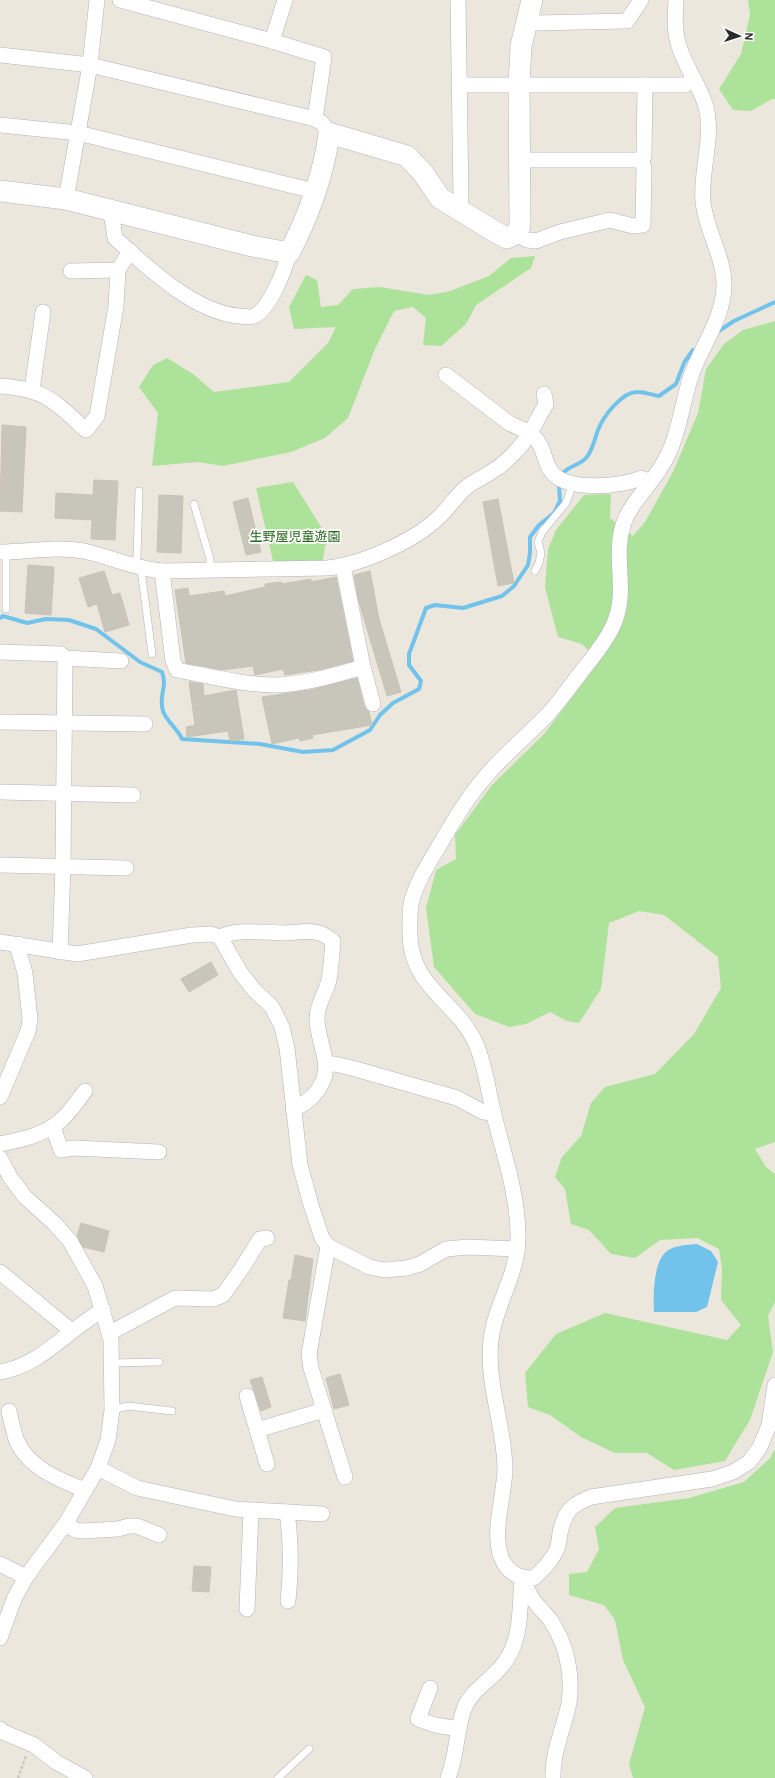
<svg xmlns="http://www.w3.org/2000/svg" width="775" height="1778" font-family="Overpass,'Noto Sans JP',sans-serif">
	<style>
		.green { fill: #ade29a }
		.water { fill: #72c3ec }
		.lines { fill: none; stroke-linecap: round; stroke-linejoin: round }
		.stream { stroke: #72c3ec; stroke-width: 4 }
		.building { fill: #c8c5bb; stroke: #c8c3b6 }
		.lane-casing { stroke: #b1b2be; stroke-width: 8 }
		.street-casing { stroke: #b1b2be; stroke-width: 16 }
		.secondary-casing { stroke: #b1b2be; stroke-width: 22 }
		.path { stroke: #c8c8c8; stroke-width: 2.5; stroke-dasharray: 3 2; stroke-linecap: butt }
		.lane { stroke: #fff; stroke-width: 7 }
		.street { stroke: #fff; stroke-width: 15 }
		.secondary { stroke: #fff; stroke-width: 21 }
		.labels { text-anchor: middle; stroke-width: 3.5; stroke-linejoin: round; paint-order: stroke }
		.park-label { font-size: 13px; fill: #25671b; stroke: #fff }
	</style>
	<rect width="100%" height="100%" fill="#ece7dd"/>
	<!-- green -->
	<g class="green">
		<polygon points="748,0 775,0 775,99 772,99 751,111 733,110 719,89 741,54 750,15"/>
		<polygon points="535,256 531,268 476,305 466,324 441,346 423,345 426,318 413,307 394,311 375,349 348,418 325,438 291,452 223,466 198,462 152,466 158,413 139,387 153,365 167,358 193,374 214,392 289,382 328,343 336,327 294,329 289,307 306,275 317,280 321,307 338,305 353,289 380,287 429,295 450,291 489,276 511,258"/>
		<polygon points="775,321 775,1142 755,1149 766,1167 775,1174 775,1302 768,1316 773,1352 750,1420 725,1461 674,1470 647,1453 615,1453 581,1437 550,1415 528,1407 525,1373 556,1334 605,1313 727,1340 741,1325 721,1300 722,1269 719,1249 697,1238 660,1240 635,1258 611,1254 589,1230 571,1224 565,1189 555,1177 562,1157 581,1136 591,1103 605,1087 655,1074 694,1034 721,988 718,957 664,915 639,911 609,923 601,989 579,1023 567,1021 550,1012 526,1024 509,1027 475,1014 434,967 426,908 436,870 456,859 455,835 492,785 545,733 588,676 597,659 582,644 558,637 545,587 548,549 556,530 584,495 611,494 610,518 633,536 645,522 673,472 698,413 706,369 724,344 743,330"/>
		<polygon points="293,482 330,541 325,546 322,565 274,565 256,488"/>
		<polygon points="775,1449 775,1778 633,1778 629,1764 645,1707 623,1660 615,1620 604,1605 569,1595 569,1574 587,1572 599,1549 595,1527 615,1508 689,1498 744,1482 770,1458"/>
	</g>
	<!-- water -->
	<path class="water" d="M697 1244 711 1251 718 1262 707 1307 696 1312H654C653 1297 653 1261 667 1251 675 1245 687 1245 697 1244Z"/>
	<g class="lines">
		<!-- stream -->
		<g class="stream">
			<polyline points="716,333 734,321 775,302"/>
			<path d="M563 473C569 466 580 465 586 458 593 450 594 440 598 430 603 417 622 391 638 392 645 392 652 395 659 396L676 384 684 363 693 350"/>
			<path d="M0 618 3 616 27 623 46 619 69 620 96 629 140 662 162 672C168 689 158 694 163 711 166 721 178 729 182 739L260 744 303 752 333 750 370 730 380 715 393 703 419 689 421 681 409 665V654L426 608 435 605 463 608 502 596 514 586 528 565 530 553V537L539 525 554 513 560 501 559 485"/>
		</g>
	</g>
	<!-- building -->
	<g class="building">
		<polygon points="2,425 26,427 22,512 0,511"/>
		<polygon points="94,480 118,481 115,540 91,539 92,520 55,518 56,493 93,495"/>
		<polygon points="159,495 183,496 181,553 157,552"/>
		<polygon points="248,498 261,552 246,555 233,502"/>
		<polygon points="498,499 514,583 498,586 483,502"/>
		<polygon points="28,565 54,567 51,615 25,613"/>
		<polygon points="104,571 112,595 120,593 129,625 105,632 97,604 88,607 79,578"/>
		<polygon points="370,571 379,619 401,692 387,696 359,602 354,575"/>
		<polygon points="336,577 353,661 318,670 285,675 283,669 255,675 253,666 221,670 186,663 175,590 188,588 189,596 224,591 225,596 265,587 265,584 281,582 282,584 311,579 311,582"/>
		<polygon points="357,678 364,706 369,712 372,725 312,735 313,738 300,741 299,738 272,744 262,697 311,690"/>
		<polygon points="189,682 203,684 204,696 236,690 244,739 230,741 228,731 187,737 186,727 195,725"/>
		<polygon points="211,962 218,975 189,992 181,979"/>
		<polygon points="81,1223 109,1231 104,1252 83,1247 77,1236"/>
		<polygon points="295,1255 313,1259 305,1321 283,1318 289,1280 291,1280"/>
		<polygon points="340,1374 349,1405 334,1409 326,1378"/>
		<polygon points="262,1377 271,1407 261,1411 250,1380"/>
		<polygon points="194,1566 211,1567 209,1592 192,1591"/>
	</g>
	<g class="lines">
		<!-- lane casing -->
		<g class="lane-casing">
			<g id="lane">
				<polyline points="194,504 210,559 210,571"/>
				<polyline points="135,567 137,557 139,491"/>
				<polyline points="141,569 152,654"/>
				<polyline points="535,571 539,563 541,553 538,542 542,532 566,503 573,484"/>
				<polyline points="6,609 6,552"/>
				<polyline points="111,1363 159,1362"/>
				<polyline points="112,1410 128,1406 172,1411"/>
				<polyline points="278,1778 309,1749"/>
			</g>
		</g>
		<!-- street casing -->
		<g class="street-casing">
			<g id="street">
				<polyline points="120,0 272,41 324,57 315,119"/>
				<path d="M676 0C675 14 674 29 678 43 684 66 700 85 706 107 714 138 700 171 703 202 706 231 725 258 724 287 723 319 701 347 691 376 681 407 679 439 661 467 649 487 631 502 623 525 612 561 630 591 612 628 604 644 593 657 582 671 572 684 561 699 550 712 532 731 512 748 494 767 472 790 455 818 439 846 429 863 417 881 412 900 409 911 410 924 410 935 411 988 457 1001 476 1044 485 1065 488 1089 493 1111 503 1153 519 1196 518 1240 517 1276 495 1305 491 1340 486 1384 505 1427 505 1470 504 1497 492 1531 501 1557 507 1572 518 1579 534 1578 543 1569 551 1562 556 1551 559 1546 559 1539 560 1533 565 1511 571 1505 591 1497L712 1479 733 1472 749 1462 760 1447 769 1425 775 1385"/>
				<polyline points="526,21 535,23 627,21 641,0"/>
				<polyline points="272,41 285,0"/>
				<polyline points="0,55 90,65 315,119 322,123 329,133"/>
				<polyline points="459,85 685,85 694,79"/>
				<polyline points="0,125 78,133 314,191"/>
				<polyline points="520,160 636,160 642,162"/>
				<polyline points="66,199 90,65 97,0"/>
				<polyline points="458,210 461,199 458,0"/>
				<path d="M114 211 112 218 115 238C148 268 194 312 239 316 244 316 251 318 254 316 270 309 285 269 289 253"/>
				<polyline points="516,234 527,240 536,241 560,232 610,220 633,226 643,225 644,168 642,162 644,156 645,85"/>
				<polyline points="71,271 118,270"/>
				<polyline points="446,375 509,423 530,433 546,404 544,394"/>
				<path d="M0 386C45 389 54 401 86 430L97 416 116 306 118 270 130 251"/>
				<polyline points="32,390 43,312"/>
				<path d="M0 552C28 552 56 546 84 551 111 557 133 568 162 571L327 568C360 565 415 541 439 517 449 508 457 494 468 486 476 480 486 476 494 470 506 463 523 445 530 433 545 445 542 457 551 471 565 492 621 487 641 478L650 481"/>
				<polyline points="343,566 363,667 373,704"/>
				<path d="M162 571 173 661 177 670C209 676 244 685 277 685 306 684 335 675 363 667"/>
				<polyline points="0,652 61,654 65,658 121,661"/>
				<polyline points="0,722 145,724"/>
				<polyline points="0,792 133,795"/>
				<polyline points="0,865 126,868"/>
				<path d="M220 937C237 928 266 933 285 933 296 933 308 929 319 933 324 934 329 938 333 941 332 954 331 967 329 980 326 993 317 1004 317 1018 317 1047 339 1068 313 1096 306 1102 302 1106 293 1109"/>
				<polyline points="0,942 77,954 192,935 211,934 220,937 240,972 255,991 272,1007 282,1027 287,1048 300,1165 311,1205 322,1238 328,1246 369,1267 384,1270 407,1268 420,1264 446,1249 468,1247 517,1249"/>
				<polyline points="60,952 63,866 65,658"/>
				<polyline points="326,1064 334,1064 352,1068 457,1098 483,1112 494,1113"/>
				<polyline points="0,1097 28,1031 30,1019 25,973 18,949 19,944"/>
				<polyline points="53,1127 61,1150 74,1148 159,1152"/>
				<path d="M0 1144C21 1140 45 1135 61 1120 70 1113 78 1100 85 1091"/>
				<polyline points="0,1158 10,1177 25,1197 54,1223 70,1241 95,1286 111,1340 112,1410 108,1440 98,1468 66,1523 26,1577 14,1599 0,1638"/>
				<polyline points="0,1272 68,1328 71,1332"/>
				<polyline points="110,1333 175,1298 213,1299 223,1295 242,1268 260,1239 267,1238"/>
				<path d="M0 1372C42 1365 67 1330 103 1310"/>
				<polyline points="247,1396 267,1464"/>
				<polyline points="324,1410 311,1368 309,1354 328,1246"/>
				<path d="M9 1411C11 1420 13 1430 16 1439 27 1467 59 1480 85 1490"/>
				<polyline points="257,1430 324,1410 345,1477"/>
				<polyline points="98,1468 137,1488 235,1509 322,1514"/>
				<path d="M287 1512C291 1540 291 1574 288 1601"/>
				<polyline points="66,1523 75,1530 83,1531 118,1529 129,1526 137,1526 159,1535"/>
				<polyline points="0,1564 26,1577"/>
				<path d="M522 1579C527 1589 531 1599 539 1607 543 1612 548 1616 551 1621 567 1645 573 1675 569 1703 564 1728 552 1752 553 1778"/>
				<polyline points="247,1609 251,1511"/>
				<polyline points="430,1688 418,1719 435,1725 459,1729"/>
				<polyline points="0,1729 3,1732 34,1745 56,1762 85,1778"/>
				<path d="M448 1778C457 1756 456 1731 464 1709 470 1692 488 1682 500 1668 523 1643 519 1610 522 1579"/>
			</g>
		</g>
		<!-- secondary casing -->
		<g class="secondary-casing">
			<path id="secondary" d="M0 191 66 199 252 246 289 253C307 220 325 171 329 133L407 156 423 173 440 198 497 233 507 238 516 234 520 226 519 85 521 46 532 0"/>
		</g>
		<!-- path -->
		<polyline class="path" points="18,1778 26,1756"/>
		<!-- lane -->
		<use href="#lane" class="lane"/>
		<!-- street -->
		<use href="#street" class="street"/>
		<!-- secondary -->
		<use href="#secondary" class="secondary"/>
	</g>
	<g class="labels">
		<!-- park labels -->
		<g class="park-label">
			<text x="295" y="541">生野屋児童遊園</text>
		</g>
	</g>
	<!-- north arrow -->
	<g transform="translate(739 36) rotate(93)" stroke="#ffffff" stroke-width="3" paint-order="stroke">
	<path d="M0-3L7 15L0 10L-7 15Z" fill="#2b2b2b"/>
	<text y="-6" font-size="11" font-weight="bold" text-anchor="middle" fill="#2b2b2b">N</text>
	</g>
</svg>
